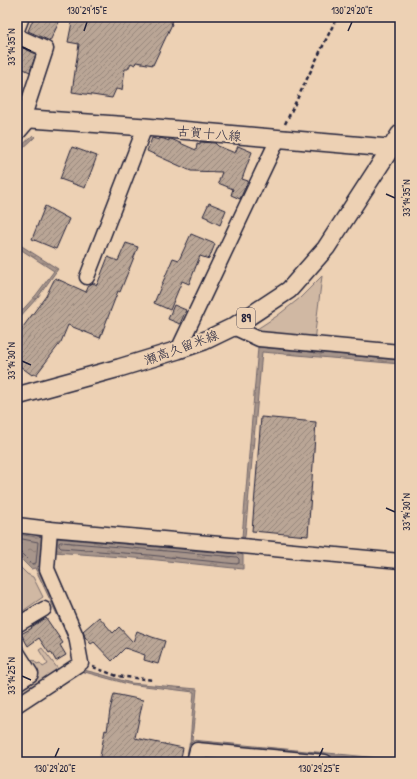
<svg xmlns="http://www.w3.org/2000/svg" width="417" height="779" font-family="'Patrick Hand','Klee One',sans-serif">
	<style>
		.grass { fill: #d0b8a3; stroke: #796d6f }
		.water { fill: url(#water-ripples); stroke: #72676b }
		.lines { fill: none; stroke-linecap: round; stroke-linejoin: round }
		.shore { stroke: #57505b; stroke-width: 1 }
		.stream { stroke: #72676b; stroke-width: 4 }
		.building { fill: url(#building-hatch); stroke: #22223b }
		.minor-casing { stroke: #22223b; stroke-width: 17 }
		.major-casing { stroke: #22223b; stroke-width: 20 }
		.path { stroke: #22223b; stroke-width: 2.5; stroke-dasharray: 4 3; stroke-linecap: butt }
		.minor { stroke: #edd1b4; stroke-width: 14 }
		.major { stroke: #edd1b4; stroke-width: 17 }
		.ticks { fill: none; stroke: #22223b; stroke-width: 1.5 }
		.labels { text-anchor: middle; stroke-width: 4; stroke-linejoin: round; paint-order: stroke }
		.shield { fill: #edd1b4; stroke: #5f565f; stroke-width: 1 }
		.shield-label { font-size: 12px; font-weight: bold; fill: #22223b }
		.street-label { font-size: 13px; fill: #22223b; stroke: #edd1b4 }
		.neatline { fill: none; stroke: #22223b; stroke-width: 1.5 }
		.ticks-label { font-size: 10px; text-anchor: middle; fill: #22223b }
	</style>
	<defs>
		<pattern id="water-ripples" width="26" height="14" patternUnits="userSpaceOnUse"><rect width="26" height="14" fill="#a7958b"/><path d="M2 4q2-2 4 0t4 0M15 11q2-2 4 0t4 0" fill="none" stroke="#887973"/></pattern>
		<pattern id="building-hatch" width="6" height="6" patternUnits="userSpaceOnUse"><rect width="6" height="6" fill="#baa696"/><path d="M-1 1l2-2M0 6l6-6M5 7l2-2" fill="none" stroke="#97877c"/></pattern>
	</defs>
	<rect width="100%" height="100%" fill="#edd1b4"/>
	<filter id="ink" filterUnits="userSpaceOnUse"><feTurbulence type="fractalNoise" baseFrequency=".025" numOctaves="2"/><feDisplacementMap in="SourceGraphic" scale="8" xChannelSelector="R" yChannelSelector="G"/><feConvolveMatrix kernelMatrix="1 2 1 2 8 2 1 2 1" color-interpolation-filters="sRGB"/></filter>
	<g filter="url(#ink)">
		<!-- grass -->
		<g class="grass">
			<polygon points="322,276 314,341 259,336 257,329 277,316 300,298"/>
			<polygon points="17,564 27,574 33,577 43,597 17,615"/>
			<polygon points="42,648 58,669 17,698 17,688 30,663 34,660 37,664 40,663 43,667 48,664 39,650"/>
		</g>
		<!-- water -->
		<g class="water">
			<polygon points="33,135 35,137 17,154 17,150"/>
			<polygon points="17,243 58,269 38,297 17,320 17,316 36,295 54,271 17,247"/>
			<polygon points="258,347 400,360 400,364 262,352 245,536 243,542 240,540 242,537"/>
			<polygon points="17,534 36,537 43,536 40,566 37,567 72,639 74,653 63,627 35,568 31,569 17,555"/>
			<polygon points="55,538 235,554 237,551 240,552 240,554 243,555 243,569 148,559 54,552"/>
			<polygon points="83,668 84,670 100,674 131,683 197,689 192,740 400,760 400,762 190,743 194,692 128,684 81,671"/>
		</g>
		<g class="lines">
			<!-- shore -->
			<g class="shore">
				<polyline points="17,538 38,542 36,563 32,564 21,553 17,552"/>
				<polygon points="61,542 237,557 239,559 239,563 237,564 149,555 61,548 59,546 59,543"/>
			</g>
			<!-- stream -->
			<polyline class="stream" points="187,762 191,743"/>
		</g>
		<!-- building -->
		<g class="building">
			<polygon points="34,17 53,17 60,20 50,41 28,31"/>
			<polygon points="73,17 152,17 172,20 171,23 172,24 153,65 136,62 135,65 131,63 128,69 125,69 122,90 116,89 112,98 72,92 79,44 68,42"/>
			<polygon points="17,45 36,54 30,72 17,66"/>
			<polygon points="152,138 159,140 159,138 164,139 169,141 169,139 171,139 196,150 197,143 200,144 200,142 215,143 218,146 235,153 238,146 252,152 242,179 248,181 240,199 231,195 233,189 218,183 222,172 191,171 147,151"/>
			<polygon points="72,147 97,156 85,188 60,179"/>
			<polygon points="209,203 226,210 220,225 208,219 208,218 203,216"/>
			<polygon points="45,206 69,219 56,249 32,239"/>
			<polygon points="191,234 215,244 209,259 200,256 189,284 182,281 170,310 154,303 173,258 179,260"/>
			<polygon points="126,243 138,247 120,292 118,291 100,338 68,325 61,342 36,375 33,374 32,375 17,364 17,335 46,296 55,278 86,292 89,285 93,283 97,285 108,257 118,261"/>
			<polygon points="174,305 186,310 180,324 168,319"/>
			<polygon points="261,417 316,422 308,536 252,531"/>
			<polygon points="99,617 113,633 119,627 133,642 137,631 152,637 165,641 158,664 144,660 145,655 125,648 112,661 94,642 91,644 85,637 83,631"/>
			<polygon points="46,618 63,643 60,645 66,655 56,661 51,652 49,653 39,638 28,646 21,634 32,628 31,627"/>
			<polygon points="114,694 143,700 135,738 183,748 180,762 99,762 105,730 107,731 110,710"/>
		</g>
		<g class="lines">
			<!-- minor casing -->
			<g class="minor-casing">
				<g id="minor">
					<polyline points="17,30 22,17"/>
					<polyline points="17,36 46,49 23,119"/>
					<polyline points="17,134 30,119"/>
					<polyline points="87,277 145,127"/>
					<polyline points="233,327 259,339 400,352"/>
					<polyline points="178,350 278,139"/>
					<polyline points="17,525 50,529 242,546 400,561"/>
					<polyline points="17,625 44,609"/>
					<polyline points="17,652 31,674 17,683"/>
					<polyline points="17,705 81,663 76,636 47,569 50,529"/>
					<polyline points="194,762 197,750 325,762"/>
				</g>
			</g>
			<!-- major casing -->
			<g class="major-casing">
				<g id="major">
					<polyline points="17,118 145,127 400,149"/>
					<polyline points="17,396 119,368 178,350 204,341 233,327 289,290 326,248 400,134"/>
				</g>
			</g>
			<!-- path -->
			<g class="path">
				<polyline points="285,124 337,17"/>
				<polyline points="93,667 117,676 154,680"/>
			</g>
			<!-- minor -->
			<use href="#minor" class="minor"/>
			<!-- major -->
			<use href="#major" class="major"/>
		</g>
	</g>
	<!-- ticks -->
	<path class="ticks" d="M84 31 87 22M348 31 352 22M22 47 31 51M386 194 395 198M22 361 31 365M386 508 395 512M22 676 31 680M55 757 59 748M319 757 323 748"/>
	<g class="labels">
		<!-- shield labels -->
		<rect class="shield" x="237" y="308" width="18" height="20" rx="3"/>
		<g class="shield-label">
			<text x="246" y="322">89</text>
		</g>
		<!-- street labels -->
		<g class="street-label">
			<text transform="translate(209 133) rotate(5)" y="5">古賀十八線</text>
			<text transform="translate(181 347) rotate(-20)" y="5">瀬高久留米線</text>
		</g>
	</g>
	<!-- margin -->
	<rect width="417" height="779" fill="none" stroke="#edd1b4" stroke-width="44"/>
	<rect x="22" y="22" width="373" height="735" class="neatline"/>
	<g class="ticks-label">
		<text x="87" y="14">130°29'15"E</text>
		<text x="352" y="14">130°29'20"E</text>
		<text transform="translate(11 47) rotate(-90)" y="4">33°14'35"N</text>
		<text transform="translate(406 198) rotate(-90)" y="4">33°14'35"N</text>
		<text transform="translate(11 361) rotate(-90)" y="4">33°14'30"N</text>
		<text transform="translate(406 512) rotate(-90)" y="4">33°14'30"N</text>
		<text transform="translate(11 676) rotate(-90)" y="4">33°14'25"N</text>
		<text x="55" y="772">130°29'20"E</text>
		<text x="319" y="772">130°29'25"E</text>
	</g>
</svg>
